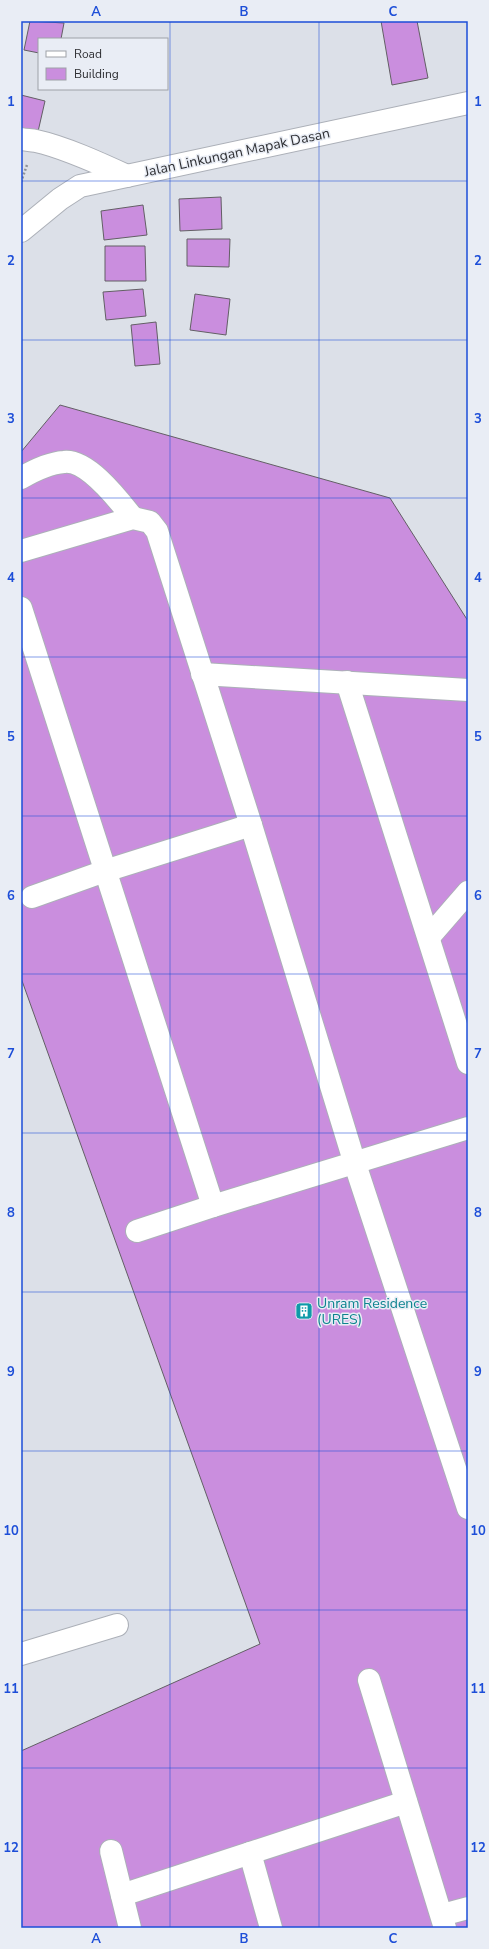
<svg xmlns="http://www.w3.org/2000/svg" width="489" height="1949" font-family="'Nunito Sans',sans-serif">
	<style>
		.building { fill: #ca8ede; stroke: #635f65 }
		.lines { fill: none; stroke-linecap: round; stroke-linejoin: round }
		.minor-casing { stroke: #acb0b8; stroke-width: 24 }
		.path { stroke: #8d9096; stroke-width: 2.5; stroke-dasharray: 2 2; stroke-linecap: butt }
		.minor { stroke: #fff; stroke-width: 22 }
		.grid { fill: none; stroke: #1d4ed8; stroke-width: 1; stroke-opacity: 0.55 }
		.labels { text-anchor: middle; stroke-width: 3; stroke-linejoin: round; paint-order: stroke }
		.street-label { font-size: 14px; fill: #2e2f33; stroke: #e9edf5 }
		.culture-label { font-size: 14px; fill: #0d838f; stroke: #e9edf5; text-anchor: start }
		.neatline { fill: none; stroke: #1d4ed8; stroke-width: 1.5 }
		.grid-label { font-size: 13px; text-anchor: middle; font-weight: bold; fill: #1d4ed8 }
	</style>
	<rect width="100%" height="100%" fill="#dce0e8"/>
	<!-- building -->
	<g class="building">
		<polygon points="30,21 64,23 61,39 39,39 39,53 24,50"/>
		<polygon points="381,21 417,21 428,78 392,85"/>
		<polygon points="21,95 45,101 37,136 21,133"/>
		<polygon points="221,197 222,229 180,231 179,199"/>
		<polygon points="143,205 147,235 104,240 101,211"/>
		<polygon points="187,239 230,239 229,267 187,266"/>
		<polygon points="105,246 145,246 146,281 105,281"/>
		<polygon points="143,289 146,316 106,320 103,292"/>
		<polygon points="195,294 230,299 226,335 190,330"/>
		<polygon points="156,322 160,364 135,366 131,325"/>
		<polygon points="60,405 390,498 468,621 468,1928 21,1928 21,1751 260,1644 21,978 21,452"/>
	</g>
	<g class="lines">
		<!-- minor casing -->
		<g class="minor-casing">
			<g id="minor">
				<path d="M21 139C26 140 31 140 36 141 64 147 101 164 127 176"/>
				<polyline points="21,231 60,199 80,186 468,103"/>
				<path d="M21 478C33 471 50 463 64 462 88 459 120 502 133 518"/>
				<polyline points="21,551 133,518 150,522 157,531 251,825 355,1164 468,1508"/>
				<polyline points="21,608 213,1206"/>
				<polyline points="202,674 468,690"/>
				<polyline points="347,682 468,1063"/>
				<polyline points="32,897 105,871 251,825"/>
				<polyline points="429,937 468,892"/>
				<polyline points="137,1231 213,1206 468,1128"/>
				<polyline points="21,1654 117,1625"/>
				<polyline points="369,1680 445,1928"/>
				<polyline points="111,1851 130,1928"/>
				<polyline points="250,1853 271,1928"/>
				<polyline points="122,1895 406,1802"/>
				<polyline points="442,1915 468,1908"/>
			</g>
		</g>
		<!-- path -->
		<polyline class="path" points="21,182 27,165"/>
		<!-- minor -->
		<use href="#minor" class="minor"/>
	</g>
	<!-- grid -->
	<path class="grid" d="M170 21V1928M319 21V1928M21 181H468M21 340H468M21 498H468M21 657H468M21 816H468M21 974H468M21 1133H468M21 1292H468M21 1451H468M21 1610H468M21 1768H468"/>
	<!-- icons -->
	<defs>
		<g id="building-square" transform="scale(0.9)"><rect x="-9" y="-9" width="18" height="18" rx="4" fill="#0f9aa8" stroke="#e9edf5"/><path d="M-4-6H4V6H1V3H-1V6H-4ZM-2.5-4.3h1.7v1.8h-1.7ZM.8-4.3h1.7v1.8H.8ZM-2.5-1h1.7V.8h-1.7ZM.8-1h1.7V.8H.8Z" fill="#fff"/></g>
	</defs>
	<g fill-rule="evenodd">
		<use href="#building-square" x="304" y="1311"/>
	</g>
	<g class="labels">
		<!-- street labels -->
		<g class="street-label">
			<text transform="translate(237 152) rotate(-12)" y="5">Jalan Linkungan Mapak Dasan</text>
		</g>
		<!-- culture labels -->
		<g class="culture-label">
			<text x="317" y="1308">Unram Residence<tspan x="317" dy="16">(URES)</tspan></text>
		</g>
	</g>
	<!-- border -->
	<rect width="489" height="1949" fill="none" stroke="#e9edf5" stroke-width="44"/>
	<!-- legend -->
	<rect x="38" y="38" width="130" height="52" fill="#e9edf5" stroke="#9ea1a7"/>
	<rect x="46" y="51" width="20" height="6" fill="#ffffff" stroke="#9ea1a7"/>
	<text x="74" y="58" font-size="12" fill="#2e2f33">Road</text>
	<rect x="46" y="68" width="20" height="12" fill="#ca8ede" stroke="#9ea1a7"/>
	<text x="74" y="78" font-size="12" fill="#2e2f33">Building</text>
	<rect x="22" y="22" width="445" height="1905" class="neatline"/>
	<g class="grid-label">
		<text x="96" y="16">A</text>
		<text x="244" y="16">B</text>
		<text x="393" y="16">C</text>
		<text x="11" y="106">1</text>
		<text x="478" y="106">1</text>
		<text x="11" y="265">2</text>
		<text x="478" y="265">2</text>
		<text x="11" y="423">3</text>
		<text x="478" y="423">3</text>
		<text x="11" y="582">4</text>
		<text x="478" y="582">4</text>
		<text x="11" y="741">5</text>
		<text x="478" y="741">5</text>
		<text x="11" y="900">6</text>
		<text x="478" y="900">6</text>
		<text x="11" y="1058">7</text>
		<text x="478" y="1058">7</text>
		<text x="11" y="1217">8</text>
		<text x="478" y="1217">8</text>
		<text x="11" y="1376">9</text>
		<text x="478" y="1376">9</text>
		<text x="11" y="1535">10</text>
		<text x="478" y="1535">10</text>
		<text x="11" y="1693">11</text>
		<text x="478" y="1693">11</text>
		<text x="11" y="1852">12</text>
		<text x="478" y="1852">12</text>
		<text x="96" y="1943">A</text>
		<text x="244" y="1943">B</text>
		<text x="393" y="1943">C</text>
	</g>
</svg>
